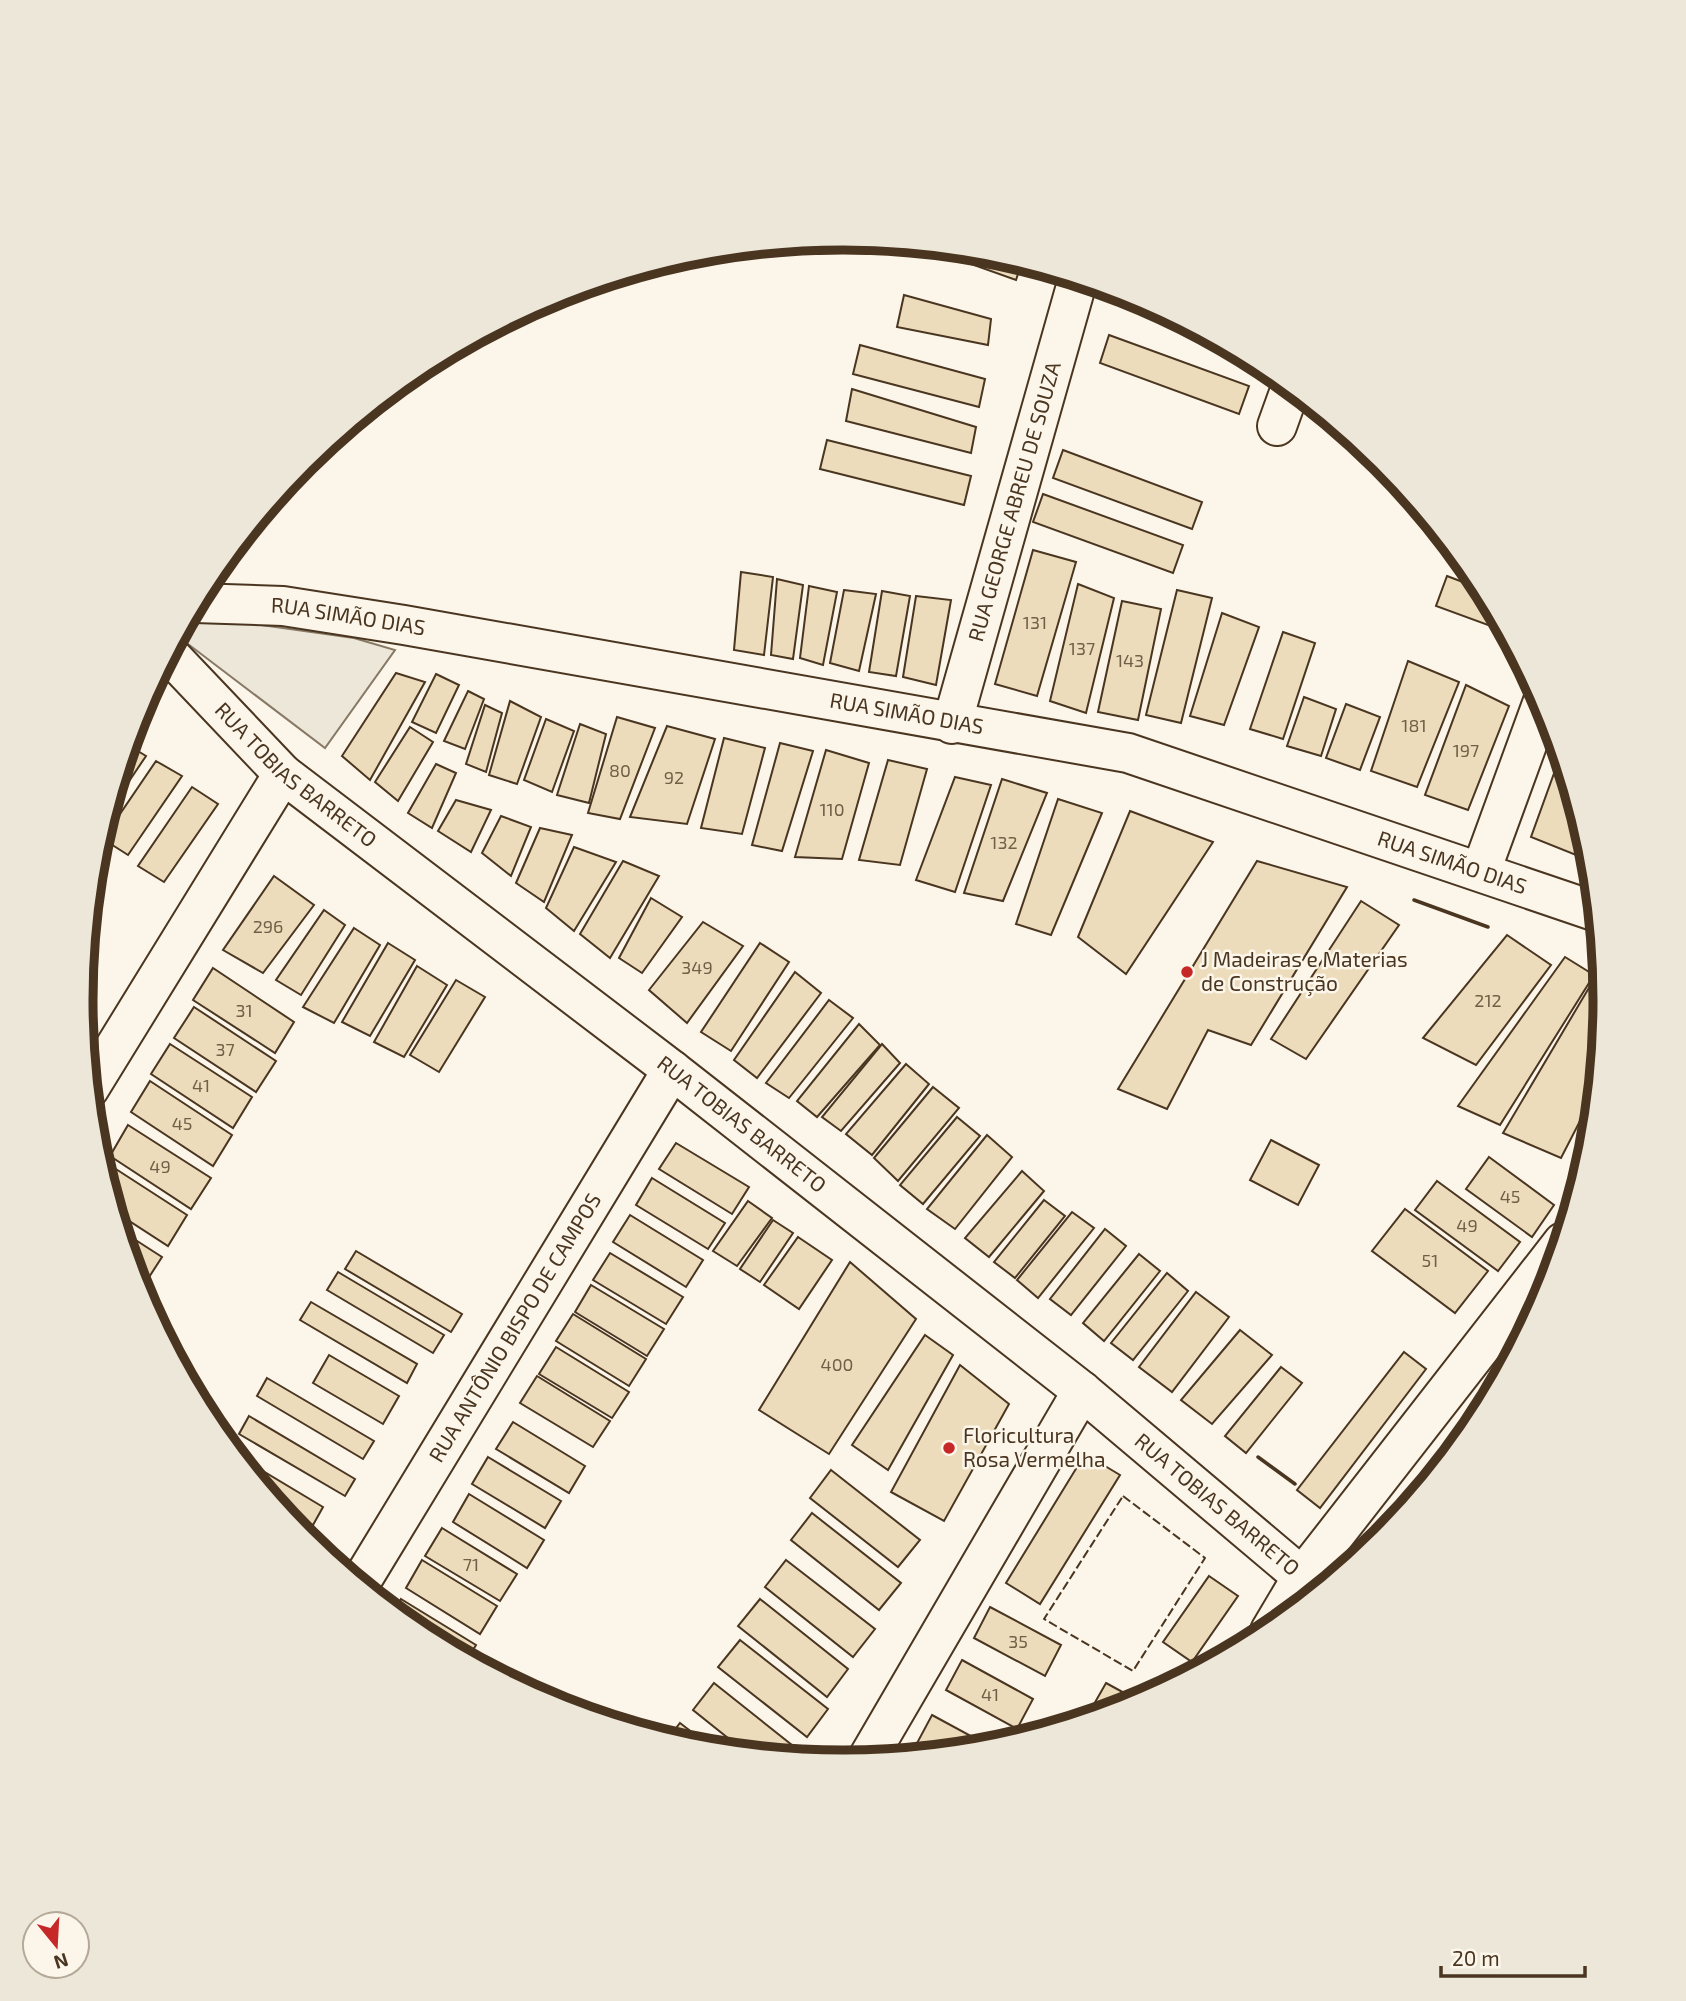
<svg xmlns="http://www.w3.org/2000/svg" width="1686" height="2001" font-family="'Exo 2',sans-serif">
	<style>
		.parking { fill: #ede7d9; stroke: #887966; stroke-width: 2 }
		.building { fill: #ecdcbc; stroke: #4a3520; stroke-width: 2 }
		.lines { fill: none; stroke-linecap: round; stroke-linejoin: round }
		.minor-casing { stroke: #4a3520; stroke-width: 42 }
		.tertiary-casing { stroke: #4a3520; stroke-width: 42 }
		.minor { stroke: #fbf6e9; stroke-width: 38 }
		.tertiary { stroke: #fbf6e9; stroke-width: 38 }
		.fence { stroke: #4a3520; stroke-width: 2; stroke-dasharray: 9 3.5; stroke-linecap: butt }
		.wall { stroke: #4a3520; stroke-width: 3.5 }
		.poi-dot { fill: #c62828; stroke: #fbf6e9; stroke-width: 2.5 }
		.labels { text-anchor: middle; stroke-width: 5; stroke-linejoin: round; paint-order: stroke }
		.number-label { font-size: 18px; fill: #725f47 }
		.street-label { font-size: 21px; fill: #4a3520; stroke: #fbf6e9 }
		.poi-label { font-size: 21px; fill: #4a3520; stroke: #fbf6e9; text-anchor: start }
		.rim { fill: none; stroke: #4a3520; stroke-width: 9 }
	</style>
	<rect width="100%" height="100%" fill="#fbf6e9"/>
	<!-- parking -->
	<polygon class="parking" points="189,615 354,638 395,650 325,748 184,641 181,629"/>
	<!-- building -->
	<g class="building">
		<polygon points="930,247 992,253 1022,262 1016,280 929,249"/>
		<polygon points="904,295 991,319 988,345 897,327"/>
		<polygon points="1134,296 1135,296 1216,340 1129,308"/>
		<polygon points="1109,335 1249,386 1239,414 1100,363"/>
		<polygon points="860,345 985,379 979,407 853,374"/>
		<polygon points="852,389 976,427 971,453 846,421"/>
		<polygon points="1349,434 1374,455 1345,446"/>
		<polygon points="827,440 971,476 964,505 820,469"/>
		<polygon points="1063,450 1202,502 1192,529 1053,478"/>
		<polygon points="1043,494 1183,545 1173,573 1033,522"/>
		<polygon points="1033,550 1076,562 1037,696 995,684"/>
		<polygon points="741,572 773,577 764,655 734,650"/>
		<polygon points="1447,576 1484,590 1507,632 1436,606"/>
		<polygon points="777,579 803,585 793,659 771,655"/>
		<polygon points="1078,584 1114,598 1086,713 1050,701"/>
		<polygon points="809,586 837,592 823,665 800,658"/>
		<polygon points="844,590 876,594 859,671 830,663"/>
		<polygon points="1177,590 1212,598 1181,723 1146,715"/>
		<polygon points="882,591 910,596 896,676 869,672"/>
		<polygon points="916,596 951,600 936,685 903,677"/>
		<polygon points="1122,601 1161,609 1138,720 1098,712"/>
		<polygon points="1222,613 1259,627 1224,725 1190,716"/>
		<polygon points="1283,632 1315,643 1283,739 1250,729"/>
		<polygon points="1408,661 1459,682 1417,787 1371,771"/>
		<polygon points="396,673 425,682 370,780 342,756"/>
		<polygon points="436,674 459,685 436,733 412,722"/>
		<polygon points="1466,685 1509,706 1468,810 1425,795"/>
		<polygon points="468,691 484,699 465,749 444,741"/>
		<polygon points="1304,697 1336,709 1321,756 1287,746"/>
		<polygon points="510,701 541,717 517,784 489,775"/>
		<polygon points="1346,704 1380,717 1360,770 1326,758"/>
		<polygon points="485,705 502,713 486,772 466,764"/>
		<polygon points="617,717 655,728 620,819 588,813"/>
		<polygon points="546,719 574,731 552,792 524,780"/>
		<polygon points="580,724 606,734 589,803 557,795"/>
		<polygon points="667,726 715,739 687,824 630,817"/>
		<polygon points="410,727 433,742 398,801 375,782"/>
		<polygon points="724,738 765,748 742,834 701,828"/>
		<polygon points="780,743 813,751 782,851 752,845"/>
		<polygon points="128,745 146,756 107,814"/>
		<polygon points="826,750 869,763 842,859 795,857"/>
		<polygon points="1561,754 1585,833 1576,855 1531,837"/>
		<polygon points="888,760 927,769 900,865 859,860"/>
		<polygon points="156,761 182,776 128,855 103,839"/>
		<polygon points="436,764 456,773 432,828 408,813"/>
		<polygon points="955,777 991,785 955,892 916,880"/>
		<polygon points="1002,779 1047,793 1003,901 964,893"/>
		<polygon points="192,787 218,804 164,882 138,866"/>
		<polygon points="1058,799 1102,813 1051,935 1016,924"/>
		<polygon points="456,800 491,810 471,852 438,831"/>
		<polygon points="1130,811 1213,842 1126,974 1078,937"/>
		<polygon points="501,816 531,827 511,876 482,853"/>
		<polygon points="540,828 572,835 544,902 516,883"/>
		<polygon points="574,847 616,862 574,931 546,908"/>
		<polygon points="623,861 659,876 610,958 580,934"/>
		<polygon points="1257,861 1347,887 1251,1045 1208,1030 1167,1109 1118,1089"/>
		<polygon points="274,876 314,905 263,973 223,950"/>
		<polygon points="651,898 682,917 642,973 619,958"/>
		<polygon points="1361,901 1399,925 1306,1059 1271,1039"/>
		<polygon points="324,910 345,925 301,995 276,980"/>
		<polygon points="703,922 743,946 687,1023 649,990"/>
		<polygon points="354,928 380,945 334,1023 303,1007"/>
		<polygon points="1507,935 1551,965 1476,1065 1423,1038"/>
		<polygon points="388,943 415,960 370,1036 342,1022"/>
		<polygon points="760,943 789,962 731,1051 701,1032"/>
		<polygon points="1565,957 1594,975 1500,1125 1458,1106"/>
		<polygon points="417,966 447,985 404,1057 374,1042"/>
		<polygon points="213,968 294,1022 275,1053 193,1000"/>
		<polygon points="795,972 821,993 757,1078 734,1060"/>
		<polygon points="456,980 485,997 439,1072 410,1055"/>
		<polygon points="1590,986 1605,993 1606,1000 1597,1088 1561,1158 1503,1133"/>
		<polygon points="829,1000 853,1018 789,1098 766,1083"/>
		<polygon points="194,1007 276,1061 256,1092 174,1038"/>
		<polygon points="859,1024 880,1045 817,1117 797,1101"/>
		<polygon points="170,1044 252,1097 233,1128 151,1074"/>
		<polygon points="882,1044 900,1063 841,1131 822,1117"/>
		<polygon points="906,1064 929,1084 872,1155 846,1134"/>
		<polygon points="150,1081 232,1135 213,1166 131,1112"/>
		<polygon points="933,1087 959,1108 898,1181 874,1158"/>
		<polygon points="957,1117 980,1136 923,1204 900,1185"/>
		<polygon points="128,1125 211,1178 191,1209 110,1156"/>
		<polygon points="987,1135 1012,1157 955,1229 927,1209"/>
		<polygon points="1271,1140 1319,1165 1298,1205 1250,1180"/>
		<polygon points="676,1143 749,1187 732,1214 659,1169"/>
		<polygon points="1489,1157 1554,1205 1532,1237 1466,1189"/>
		<polygon points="105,1162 187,1215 168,1246 114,1211 101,1168"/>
		<polygon points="1022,1171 1044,1191 989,1257 965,1238"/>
		<polygon points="652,1178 725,1223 708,1249 636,1205"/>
		<polygon points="1437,1181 1520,1242 1498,1271 1415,1210"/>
		<polygon points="1044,1200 1065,1216 1015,1278 994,1262"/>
		<polygon points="748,1201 772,1218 737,1266 713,1251"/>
		<polygon points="1405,1209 1488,1271 1455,1313 1372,1251"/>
		<polygon points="1072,1212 1094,1228 1038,1298 1017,1280"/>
		<polygon points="630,1215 703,1260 686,1287 613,1242"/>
		<polygon points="773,1220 793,1233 760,1282 740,1269"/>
		<polygon points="1105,1229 1126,1246 1071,1315 1050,1299"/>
		<polygon points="120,1230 162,1257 142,1288 136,1284"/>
		<polygon points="798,1237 832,1260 799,1309 764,1285"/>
		<polygon points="356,1251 462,1314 451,1332 345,1269"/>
		<polygon points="610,1253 683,1297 666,1324 593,1280"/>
		<polygon points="1139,1254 1160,1271 1104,1341 1083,1323"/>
		<polygon points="850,1262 916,1319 829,1454 759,1410"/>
		<polygon points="338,1272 444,1335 433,1353 327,1290"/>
		<polygon points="1167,1273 1188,1291 1133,1360 1111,1343"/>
		<polygon points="591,1285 664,1329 647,1356 575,1312"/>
		<polygon points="1196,1292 1229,1317 1172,1392 1139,1367"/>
		<polygon points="311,1302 417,1364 407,1383 300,1320"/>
		<polygon points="573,1314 646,1359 629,1386 556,1341"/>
		<polygon points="1240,1330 1272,1355 1212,1424 1181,1400"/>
		<polygon points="925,1335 953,1355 888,1470 852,1445"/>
		<polygon points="556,1347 629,1392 612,1418 539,1374"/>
		<polygon points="1404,1352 1426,1369 1320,1508 1297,1490"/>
		<polygon points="329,1355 399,1396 383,1424 313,1383"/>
		<polygon points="960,1365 1009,1404 944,1521 891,1492"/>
		<polygon points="1281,1367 1302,1383 1246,1453 1225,1436"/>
		<polygon points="537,1376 610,1421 593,1447 520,1403"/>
		<polygon points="267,1378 374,1441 363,1459 257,1396"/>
		<polygon points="249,1416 355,1479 345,1496 239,1434"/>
		<polygon points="513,1422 585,1466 569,1493 496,1449"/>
		<polygon points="233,1453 323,1507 313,1525 272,1501"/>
		<polygon points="1085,1454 1120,1475 1040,1604 1006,1583"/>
		<polygon points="488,1457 561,1501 545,1528 472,1484"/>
		<polygon points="831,1470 920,1540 898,1567 810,1498"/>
		<polygon points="469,1494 544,1540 527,1568 453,1522"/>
		<polygon points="812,1513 901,1583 879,1610 791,1540"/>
		<polygon points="442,1528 517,1574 500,1601 425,1556"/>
		<polygon points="422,1560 497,1606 480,1634 406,1588"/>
		<polygon points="786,1560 875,1629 853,1657 765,1587"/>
		<polygon points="1209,1576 1238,1596 1192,1662 1163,1642"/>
		<polygon points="401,1599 476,1645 467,1660 419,1634 393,1613"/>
		<polygon points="760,1599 848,1669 827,1697 738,1626"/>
		<polygon points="990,1607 1061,1645 1045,1676 974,1638"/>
		<polygon points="740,1640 828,1709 807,1737 718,1667"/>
		<polygon points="962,1660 1033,1699 1017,1729 946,1690"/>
		<polygon points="714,1683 802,1753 798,1759 748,1754 693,1710"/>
		<polygon points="1106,1683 1141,1702 1096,1717 1089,1713"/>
		<polygon points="932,1715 993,1748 932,1754 916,1745"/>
		<polygon points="680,1723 715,1750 667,1740"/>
	</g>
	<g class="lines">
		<!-- minor casing -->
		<g class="minor-casing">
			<g id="minor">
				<polyline points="1277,426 1291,387"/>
				<path id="s1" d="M168 653 283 774 672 1070 1082 1391 1319 1591"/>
				<path id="s2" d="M952 724 1078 279"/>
				<polyline points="1481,871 1543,701"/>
				<polyline points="89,1089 283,774"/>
				<path id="s3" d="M359 1585 672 1070"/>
				<polyline points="1270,1631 1302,1577 1563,1242"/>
				<polyline points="866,1761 1082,1391"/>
			</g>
		</g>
		<!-- tertiary casing -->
		<g class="tertiary-casing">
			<g id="tertiary">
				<path id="s4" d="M195 603 283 606 404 625 1128 753 1597 912"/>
			</g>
		</g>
		<!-- minor -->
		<use href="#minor" class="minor"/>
		<!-- tertiary -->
		<use href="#tertiary" class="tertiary"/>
		<!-- fence -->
		<polygon class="fence" points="1123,1496 1205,1558 1133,1671 1044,1619"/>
		<!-- wall -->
		<g class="wall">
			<polyline points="1414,900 1488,927"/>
			<polyline points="1258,1457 1295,1484"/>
		</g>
	</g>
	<!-- markers -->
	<g class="poi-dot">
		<circle cx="1187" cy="972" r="7"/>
		<circle cx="949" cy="1448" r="7"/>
	</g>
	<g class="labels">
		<!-- number labels -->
		<g class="number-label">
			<text x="1035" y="629">131</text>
			<text x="1082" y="655">137</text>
			<text x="1130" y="667">143</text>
			<text x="1414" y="732">181</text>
			<text x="1466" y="757">197</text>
			<text x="620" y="777">80</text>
			<text x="674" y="784">92</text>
			<text x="832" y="816">110</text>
			<text x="1004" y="849">132</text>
			<text x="268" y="933">296</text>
			<text x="697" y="974">349</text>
			<text x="1488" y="1007">212</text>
			<text x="244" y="1017">31</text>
			<text x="225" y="1056">37</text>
			<text x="201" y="1092">41</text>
			<text x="182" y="1130">45</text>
			<text x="160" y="1173">49</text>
			<text x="1510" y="1203">45</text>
			<text x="1467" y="1232">49</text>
			<text x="1430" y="1267">51</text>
			<text x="837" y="1371">400</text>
			<text x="471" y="1571">71</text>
			<text x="1018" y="1648">35</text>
			<text x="990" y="1701">41</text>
		</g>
		<!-- street labels -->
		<g class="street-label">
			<text dy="7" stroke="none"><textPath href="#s2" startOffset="231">RUA GEORGE ABREU DE SOUZA</textPath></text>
			<text dy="7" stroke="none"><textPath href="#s4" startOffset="154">RUA SIMÃO DIAS</textPath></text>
			<text dy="7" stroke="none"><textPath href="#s4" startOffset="721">RUA SIMÃO DIAS</textPath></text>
			<text dy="7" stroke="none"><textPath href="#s1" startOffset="177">RUA TOBIAS BARRETO</textPath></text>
			<text dy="7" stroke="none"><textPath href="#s4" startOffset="1288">RUA SIMÃO DIAS</textPath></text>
			<text dy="7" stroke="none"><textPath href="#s1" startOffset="744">RUA TOBIAS BARRETO</textPath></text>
			<text dy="7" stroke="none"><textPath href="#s3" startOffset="301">RUA ANTÔNIO BISPO DE CAMPOS</textPath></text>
			<text dy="7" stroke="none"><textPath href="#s1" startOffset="1353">RUA TOBIAS BARRETO</textPath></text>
		</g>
		<!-- poi labels -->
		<g class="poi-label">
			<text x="1201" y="967">J Madeiras e Materias<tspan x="1201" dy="24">de Construção</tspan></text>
			<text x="963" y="1443">Floricultura<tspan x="963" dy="24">Rosa Vermelha</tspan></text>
		</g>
	</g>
	<!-- crop -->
	<path d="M0 0H1686V2001H0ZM93 1000a750 750 0 1 1 1500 0a750 750 0 1 1-1500 0Z" fill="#ede7d9" fill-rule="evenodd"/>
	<path class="rim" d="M93 1000a750 750 0 1 1 1500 0a750 750 0 1 1-1500 0Z"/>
	<!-- north arrow -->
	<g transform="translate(56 1945) rotate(162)"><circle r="33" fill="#fbf6e9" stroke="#b4a999" stroke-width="2"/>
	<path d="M0-5L12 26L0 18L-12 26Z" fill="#c62828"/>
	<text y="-10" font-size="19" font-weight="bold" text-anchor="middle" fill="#4a3520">N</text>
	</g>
	<!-- scale -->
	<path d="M1441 1966v10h144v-10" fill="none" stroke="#4a3520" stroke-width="3.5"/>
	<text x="1452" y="1966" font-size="21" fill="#4a3520" stroke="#fbf6e9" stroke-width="5" paint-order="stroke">20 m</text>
</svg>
